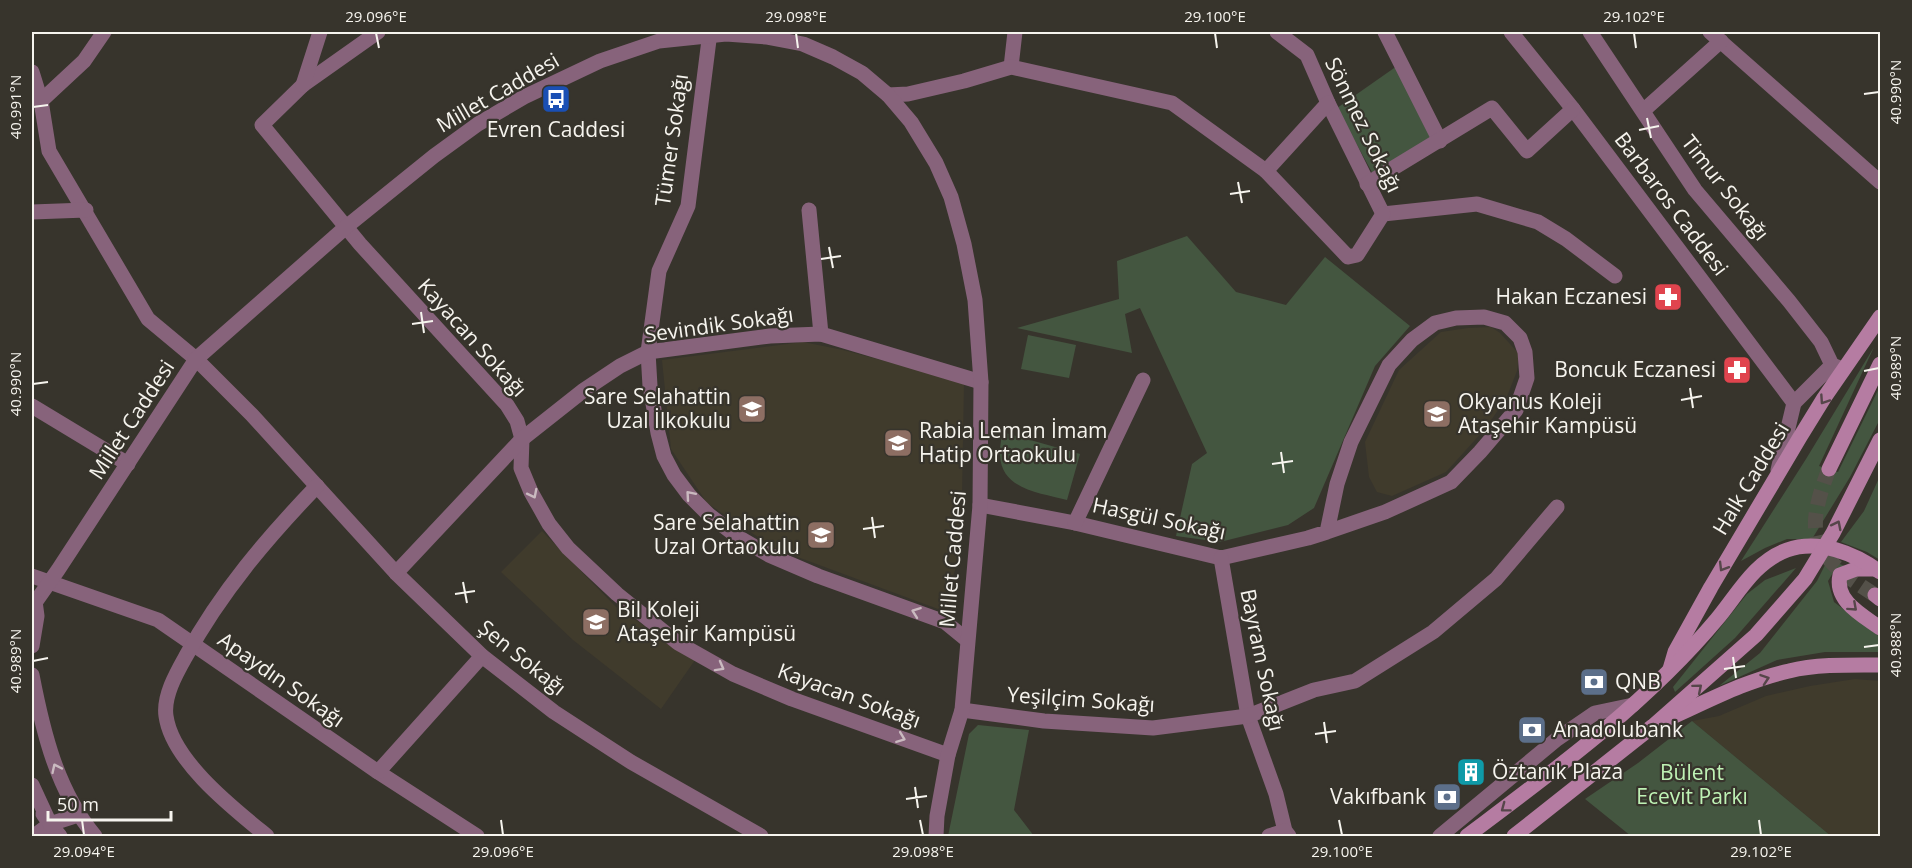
<svg xmlns="http://www.w3.org/2000/svg" width="1912" height="868" font-family="'Open Sans',sans-serif">
	<style>
		.built { fill: #403b2c }
		.green { fill: #445640 }
		.lines { fill: none; stroke-linecap: round; stroke-linejoin: round }
		.secondary-tunnel { stroke: #545149; stroke-width: 15; stroke-dasharray: 15 8; stroke-linecap: butt }
		.minor { stroke: #87637b; stroke-width: 15 }
		.tertiary { stroke: #87637b; stroke-width: 15 }
		.secondary { stroke: #b57ca2; stroke-width: 15 }
		.oneway { stroke: #56464a }
		.oneway2 { stroke: #cabac0 }
		.ticks { fill: none; stroke: #f6f4ee; stroke-width: 2 }
		.labels { text-anchor: middle; stroke-width: 4.5; stroke-linejoin: round; paint-order: stroke }
		.street-label { font-size: 21px; fill: #f6f4ee; stroke: #37342c }
		.poi-label { font-size: 21px; fill: #f6f4ee; stroke: #37342c; text-anchor: start }
		.park-label { font-size: 21px; fill: #bff2b5; stroke: #37342c }
		.neatline { fill: none; stroke: #f6f4ee; stroke-width: 2 }
		.ticks-label { font-size: 15px; text-anchor: middle; fill: #f6f4ee }
	</style>
	<rect width="100%" height="100%" fill="#37342c"/>
	<!-- built -->
	<g class="built">
		<polygon points="1491,327 1500,333 1519,354 1517,371 1506,399 1484,430 1446,472 1392,496 1377,492 1369,477 1365,442 1399,370 1441,332 1468,328"/>
		<polygon points="803,342 843,350 964,382 961,552 944,604 938,609 776,549 707,503 671,449 662,360"/>
		<polygon points="542,531 616,607 695,660 661,709 573,640 501,572"/>
		<polygon points="1855,679 1880,681 1880,836 1831,836 1692,721 1719,716 1766,696 1810,686"/>
	</g>
	<!-- green -->
	<g class="green">
		<polygon points="1397,66 1435,141 1374,176 1337,108"/>
		<polygon points="1187,236 1236,292 1286,305 1325,257 1410,326 1375,366 1314,508 1288,525 1220,542 1176,536 1192,464 1207,453 1140,308 1125,314 1132,353 1017,328 1119,299 1117,261"/>
		<polygon points="1028,335 1076,345 1069,378 1021,369"/>
		<polygon points="1874,347 1819,466 1838,472 1880,386 1880,419 1850,477 1812,539 1787,539 1765,548 1741,561 1806,459"/>
		<path d="M1002 432 1080 454 1067 500C1041 493 1002 490 1000 456 999 448 1002 439 1002 432Z"/>
		<polygon points="1880,476 1880,560 1867,552 1841,542 1864,511"/>
		<polygon points="1828,559 1847,567 1834,571 1828,581 1834,602 1880,637 1880,652 1825,652 1777,660 1719,686 1760,653 1817,581"/>
		<polygon points="1796,568 1735,638 1675,692 1673,687 1747,594 1765,580"/>
		<polygon points="1692,721 1831,836 1631,836 1585,799 1638,763"/>
		<polygon points="978,725 1029,730 1014,810 1034,836 948,836 969,734"/>
	</g>
	<g class="lines">
		<!-- secondary-tunnel -->
		<path class="secondary-tunnel" d="M1829 469C1802 539 1814 556 1875 595"/>
		<!-- minor -->
		<g class="minor">
			<polyline points="378,32 303,85 262,125 360,244 507,405 517,421 522,439 521,468 531,492 549,524 568,548 617,594 678,643 733,674 792,699 948,755"/>
			<polyline points="710,32 688,206 659,271 648,352 650,386 658,433 664,456 674,475 689,495 709,515 738,537 769,555 818,576 945,622 967,640"/>
			<polyline points="1277,32 1307,55 1328,103 1383,214 1477,204 1538,222 1566,239 1615,276"/>
			<polyline points="1385,32 1440,141"/>
			<polyline points="1511,32 1573,109 1794,403"/>
			<polyline points="1590,32 1695,190 1789,301 1821,342 1832,365"/>
			<polyline points="1710,32 1880,182"/>
			<polyline points="1011,67 1015,32"/>
			<polyline points="32,72 41,101 49,151 148,319 196,359 252,415 396,573 482,656 554,712 631,762 761,836"/>
			<polyline points="303,85 320,32"/>
			<polyline points="888,95 908,94 964,81 1011,67 1172,103 1266,171 1328,103"/>
			<polyline points="41,101 84,61 104,32"/>
			<polyline points="1643,111 1721,41"/>
			<polyline points="1266,171 1348,257 1357,255 1383,214"/>
			<polyline points="1367,184 1492,108 1527,151 1573,109"/>
			<polyline points="809,210 821,334"/>
			<polyline points="32,212 86,210"/>
			<polyline points="32,406 128,464"/>
			<polyline points="1778,470 1794,403 1832,365 1840,368"/>
			<polyline points="980,505 1075,523 1221,558 1308,538 1327,532 1385,512 1451,482 1480,452 1516,410 1527,378 1525,352 1520,338 1505,323 1484,317 1456,318 1435,323 1412,340 1389,365 1351,442 1337,484 1327,532"/>
			<polyline points="1075,523 1143,380"/>
			<polyline points="1221,558 1248,716 1276,794 1285,831 1289,836"/>
			<polyline points="396,573 522,439 584,390 620,366 648,352 770,336 821,334 981,382"/>
			<polyline points="32,576 158,620 378,772 477,836"/>
			<polyline points="962,710 1044,721 1153,728 1248,716 1314,690 1355,681 1433,632 1496,579 1557,507"/>
			<polyline points="378,772 482,656"/>
			<polyline points="34,836 50,824 43,814"/>
			<path d="M267 836C234 809 172 761 166 716 163 696 177 672 186 656 221 592 267 538 317 486"/>
			<polyline points="1269,836 1285,831"/>
			<polyline points="1440,836 1557,739 1595,713 1633,705"/>
		</g>
		<!-- tertiary -->
		<g class="tertiary">
			<polyline points="32,607 58,570 196,359 346,227 434,156 478,124 524,97 600,61 659,41 726,34 766,37 803,44 833,57 862,73 888,95 911,122 936,163 951,197 964,244 975,300 981,382 980,505 962,710 948,755 937,816 936,836"/>
			<polyline points="32,646 37,616 35,601"/>
			<path d="M32 675C43 732 57 791 95 836"/>
			<polyline points="32,785 50,824 60,836"/>
			<polyline points="50,824 78,815"/>
		</g>
		<!-- secondary -->
		<g class="secondary">
			<polyline points="1829,469 1880,364"/>
			<path d="M1874 569H1856L1840 575C1834 601 1862 615 1880 628"/>
			<polyline points="1875,595 1880,599"/>
			<polyline points="1670,669 1675,652 1711,587 1800,437 1824,398 1880,317"/>
			<path d="M1670 718C1708 701 1747 680 1789 671 1817 664 1852 665 1880 665"/>
			<path d="M1467 836C1555 770 1646 704 1717 619 1738 594 1754 562 1787 550 1819 539 1854 553 1880 572"/>
			<polyline points="1514,836 1653,726 1756,635 1805,579 1833,533 1880,440"/>
		</g>
	</g>
	<!-- one-way arrows -->
	<defs><path id="oneway-chevron" d="M-2-3.5L2.5 0L-2 3.5" fill="none" stroke-width="1.6" stroke-linecap="round" stroke-linejoin="round" transform="scale(1.5)"/></defs>
	<g class="oneway">
		<use href="#oneway-chevron" transform="translate(1824 400) rotate(124)"/>
		<use href="#oneway-chevron" transform="translate(1837 525) rotate(-63)"/>
		<use href="#oneway-chevron" transform="translate(1723 567) rotate(121)"/>
		<use href="#oneway-chevron" transform="translate(1853 607) rotate(42)"/>
		<use href="#oneway-chevron" transform="translate(1765 679) rotate(-19)"/>
		<use href="#oneway-chevron" transform="translate(1698 688) rotate(-40)"/>
		<use href="#oneway-chevron" transform="translate(1505 808) rotate(143)"/>
	</g>
	<g class="oneway2">
		<use href="#oneway-chevron" transform="translate(533 494) rotate(63)"/>
		<use href="#oneway-chevron" transform="translate(690 495) rotate(-131)"/>
		<use href="#oneway-chevron" transform="translate(916 612) rotate(-160)"/>
		<use href="#oneway-chevron" transform="translate(720 667) rotate(29)"/>
		<use href="#oneway-chevron" transform="translate(901 738) rotate(21)"/>
		<use href="#oneway-chevron" transform="translate(56 768) rotate(-115)"/>
	</g>
	<!-- ticks -->
	<path class="ticks" d="M376 33 379 48M796 33 798 48M1215 33 1217 48M1634 33 1636 48M1864 94 1879 92M33 107 48 105M1647 118 1651 138M1639 130 1659 126M1238 182 1242 203M1230 194 1250 191M829 247 833 268M821 259 841 256M421 312 424 333M412 324 433 321M1864 371 1879 368M33 384 48 382M1690 388 1693 408M1681 400 1702 396M1281 452 1284 473M1272 464 1293 461M872 517 875 538M863 529 884 526M463 582 467 603M455 594 475 591M1864 647 1879 645M1733 657 1736 678M33 661 48 658M1724 669 1745 666M1324 722 1327 743M1315 734 1336 731M915 787 918 808M906 799 927 796M82 820 84 835M501 820 503 835M920 820 923 835M1339 820 1342 835M1759 820 1761 835"/>
	<!-- icons -->
	<defs>
		<g id="bus-square" transform="scale(1.5)"><rect x="-9" y="-9" width="18" height="18" rx="4" fill="#1a4fb4" stroke="#37342c"/><path d="M-5-6H5V4H4V6H2V4H-2V6H-4V4H-5ZM-3.5-4V0h7V-4ZM-3.5 1.2v1.5H-2V1.2ZM2 1.2v1.5H3.5V1.2Z" fill="#fff"/></g>
		<g id="pharmacy-square" transform="scale(1.5)"><rect x="-9" y="-9" width="18" height="18" rx="4" fill="#e0444e" stroke="#37342c"/><path d="M-2-6h4v4h4v4h-4v4h-4v-4h-4v-4h4Z" fill="#fff"/></g>
		<g id="school-square" transform="scale(1.5)"><rect x="-9" y="-9" width="18" height="18" rx="4" fill="#8d6e63" stroke="#37342c"/><path d="M0-5L7-2L0 1L-7-2ZM-4 1L0 2.5L4 1V4Q0 6-4 4Z" fill="#fff"/></g>
		<g id="bank-square" transform="scale(1.5)"><rect x="-9" y="-9" width="18" height="18" rx="4" fill="#5c6f8a" stroke="#37342c"/><path d="M-6-4H6V4H-6ZM0-2.3a2.3 2.3 0 1 0 0 4.6a2.3 2.3 0 1 0 0-4.6Z" fill="#fff"/></g>
		<g id="building-square" transform="scale(1.5)"><rect x="-9" y="-9" width="18" height="18" rx="4" fill="#0f9aa8" stroke="#37342c"/><path d="M-4-6H4V6H1V3H-1V6H-4ZM-2.5-4.3h1.7v1.8h-1.7ZM.8-4.3h1.7v1.8H.8ZM-2.5-1h1.7V.8h-1.7ZM.8-1h1.7V.8H.8Z" fill="#fff"/></g>
	</defs>
	<g fill-rule="evenodd">
		<use href="#bus-square" x="556" y="99"/>
		<use href="#pharmacy-square" x="1668" y="297"/>
		<use href="#pharmacy-square" x="1737" y="370"/>
		<use href="#school-square" x="752" y="409"/>
		<use href="#school-square" x="1437" y="414"/>
		<use href="#school-square" x="898" y="443"/>
		<use href="#school-square" x="821" y="535"/>
		<use href="#school-square" x="596" y="622"/>
		<use href="#bank-square" x="1594" y="682"/>
		<use href="#bank-square" x="1532" y="730"/>
		<use href="#building-square" x="1471" y="772"/>
		<use href="#bank-square" x="1447" y="797"/>
	</g>
	<g class="labels">
		<!-- street labels -->
		<g class="street-label">
			<text transform="translate(498 93) rotate(-30)" y="7">Millet Caddesi</text>
			<text transform="translate(1363 125) rotate(64)" y="7">Sönmez Sokağı</text>
			<text transform="translate(672 140) rotate(-82)" y="7">Tümer Sokağı</text>
			<text transform="translate(1725 188) rotate(52)" y="7">Timur Sokağı</text>
			<text transform="translate(1671 204) rotate(53)" y="7">Barbaros Caddesi</text>
			<text transform="translate(719 325) rotate(-8)" y="7">Sevindik Sokağı</text>
			<text transform="translate(472 338) rotate(48)" y="7">Kayacan Sokağı</text>
			<text transform="translate(132 420) rotate(-57)" y="7">Millet Caddesi</text>
			<text transform="translate(1751 479) rotate(-59)" y="7">Halk Caddesi</text>
			<text transform="translate(1159 519) rotate(12)" y="7">Hasgül Sokağı</text>
			<text transform="translate(953 559) rotate(-85)" y="7">Millet Caddesi</text>
			<text transform="translate(522 658) rotate(39)" y="7">Şen Sokağı</text>
			<text transform="translate(1262 660) rotate(78)" y="7">Bayram Sokağı</text>
			<text transform="translate(281 680) rotate(35)" y="7">Apaydın Sokağı</text>
			<text transform="translate(849 696) rotate(20)" y="7">Kayacan Sokağı</text>
			<text transform="translate(1081 700) rotate(4)" y="7">Yeşilçim Sokağı</text>
		</g>
		<!-- poi labels -->
		<g class="poi-label">
			<text x="556" y="137" text-anchor="middle">Evren Caddesi</text>
			<text x="1647" y="304" text-anchor="end">Hakan Eczanesi</text>
			<text x="1716" y="377" text-anchor="end">Boncuk Eczanesi</text>
			<text x="731" y="404" text-anchor="end">Sare Selahattin<tspan x="731" dy="24">Uzal İlkokulu</tspan></text>
			<text x="1458" y="409">Okyanus Koleji<tspan x="1458" dy="24">Ataşehir Kampüsü</tspan></text>
			<text x="919" y="438">Rabia Leman İmam<tspan x="919" dy="24">Hatip Ortaokulu</tspan></text>
			<text x="800" y="530" text-anchor="end">Sare Selahattin<tspan x="800" dy="24">Uzal Ortaokulu</tspan></text>
			<text x="617" y="617">Bil Koleji<tspan x="617" dy="24">Ataşehir Kampüsü</tspan></text>
			<text x="1615" y="689">QNB</text>
			<text x="1553" y="737">Anadolubank</text>
			<text x="1492" y="779">Öztanık Plaza</text>
			<text x="1426" y="804" text-anchor="end">Vakıfbank</text>
		</g>
		<!-- park labels -->
		<g class="park-label">
			<text x="1692" y="780">Bülent<tspan x="1692" dy="24">Ecevit Parkı</tspan></text>
		</g>
	</g>
	<!-- border -->
	<rect width="1912" height="868" fill="none" stroke="#37342c" stroke-width="66"/>
	<!-- scale -->
	<path d="M48 811v9h123v-9" fill="none" stroke="#f6f4ee" stroke-width="3"/>
	<text x="57" y="811" font-size="18" fill="#f6f4ee" stroke="#37342c" stroke-width="4.5" paint-order="stroke">50 m</text>
	<rect x="33" y="33" width="1846" height="802" class="neatline"/>
	<g class="ticks-label">
		<text x="376" y="22">29.096°E</text>
		<text x="796" y="22">29.098°E</text>
		<text x="1215" y="22">29.100°E</text>
		<text x="1634" y="22">29.102°E</text>
		<text transform="translate(1896 92) rotate(-90)" y="5">40.990°N</text>
		<text transform="translate(16 107) rotate(-90)" y="5">40.991°N</text>
		<text transform="translate(1896 368) rotate(-90)" y="5">40.989°N</text>
		<text transform="translate(16 384) rotate(-90)" y="5">40.990°N</text>
		<text transform="translate(1896 645) rotate(-90)" y="5">40.988°N</text>
		<text transform="translate(16 661) rotate(-90)" y="5">40.989°N</text>
		<text x="84" y="857">29.094°E</text>
		<text x="503" y="857">29.096°E</text>
		<text x="923" y="857">29.098°E</text>
		<text x="1342" y="857">29.100°E</text>
		<text x="1761" y="857">29.102°E</text>
	</g>
</svg>
